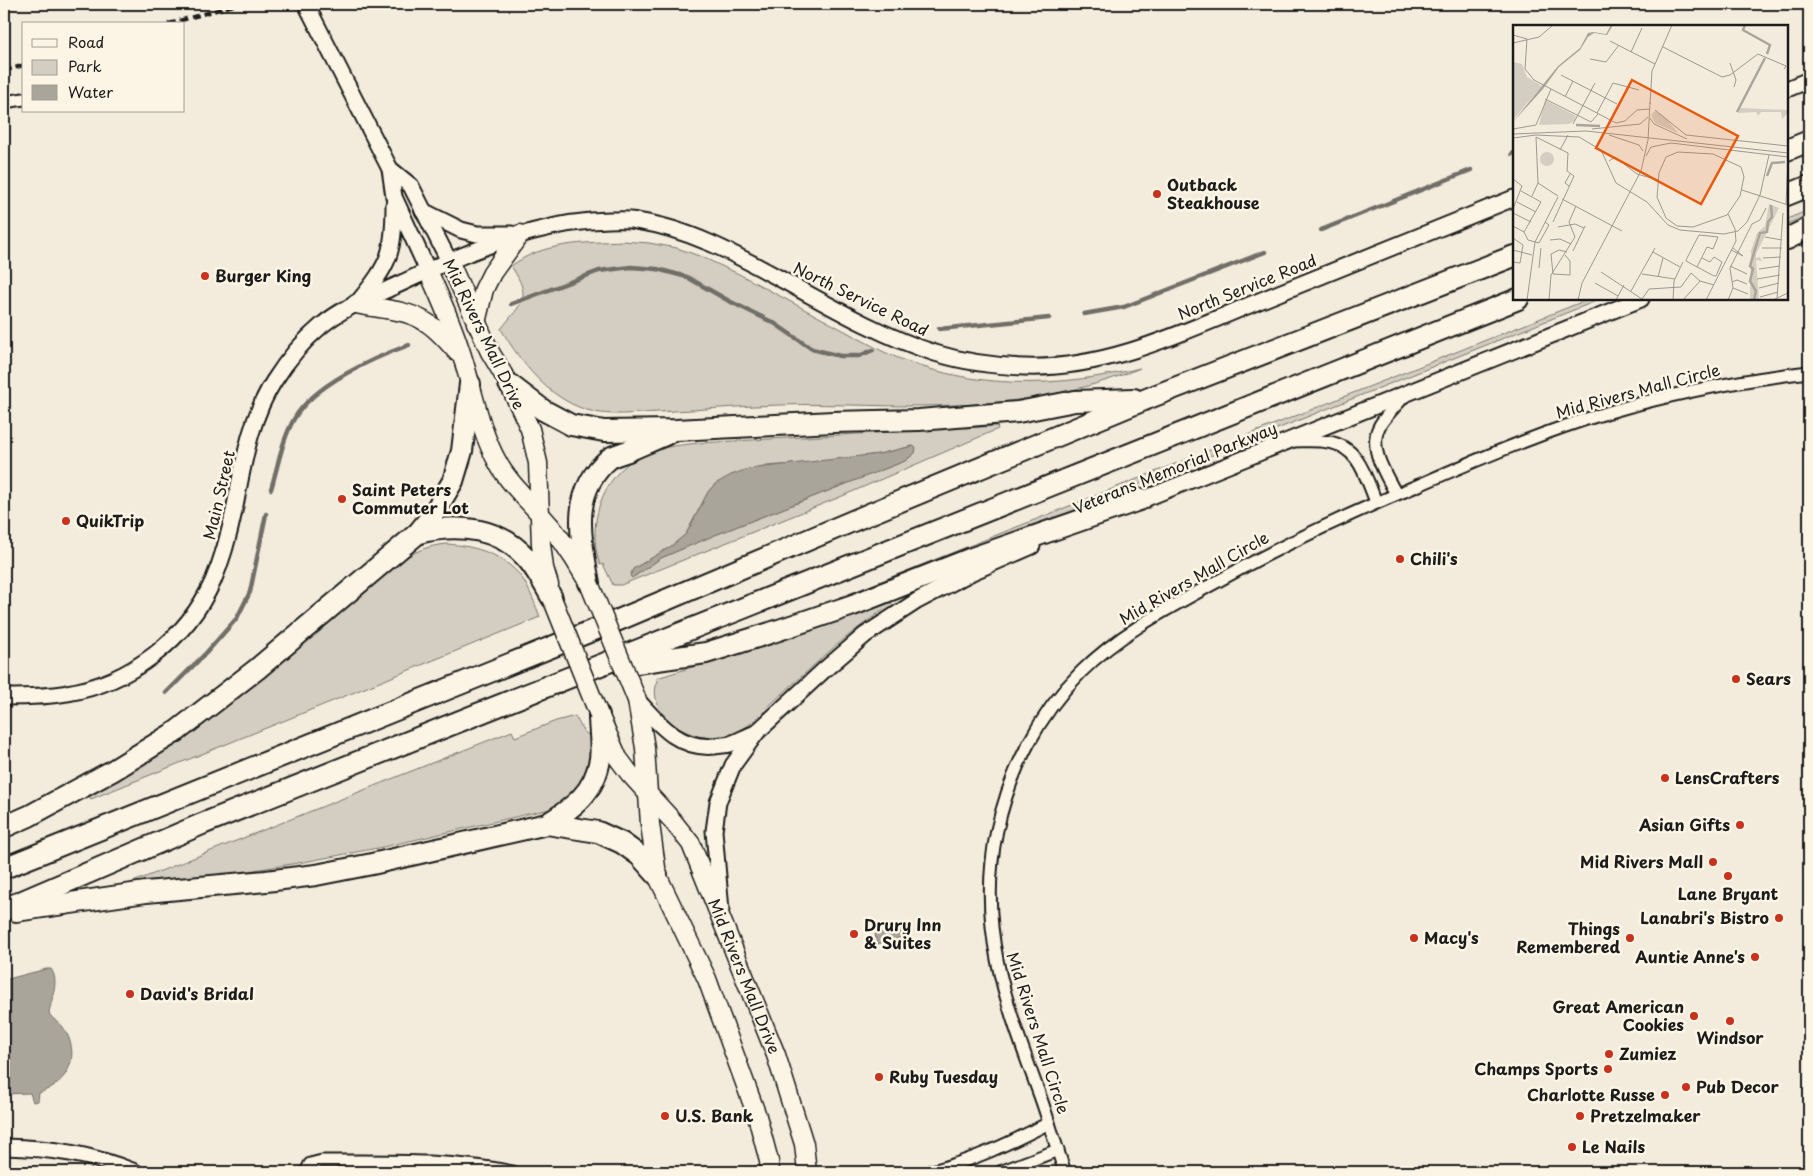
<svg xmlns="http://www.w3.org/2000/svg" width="1813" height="1176" font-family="'Playpen Sans',sans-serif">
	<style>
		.green { fill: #d3cec1; stroke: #78756e; fill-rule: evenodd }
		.water { fill: #aaa59b; stroke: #716e68 }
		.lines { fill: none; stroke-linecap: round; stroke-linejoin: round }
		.stream { stroke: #716e68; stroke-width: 4.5 }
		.street-casing { stroke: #1c1c1c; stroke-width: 15 }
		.secondary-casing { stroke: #1c1c1c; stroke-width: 19 }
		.primary-casing { stroke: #1c1c1c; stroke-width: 21 }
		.highway-casing { stroke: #1c1c1c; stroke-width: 24 }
		.street { stroke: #fcf5e5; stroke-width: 11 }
		.secondary { stroke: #fcf5e5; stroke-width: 15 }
		.primary { stroke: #fcf5e5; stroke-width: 18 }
		.highway { stroke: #fcf5e5; stroke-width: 20 }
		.rail { stroke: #1c1c1c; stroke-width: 4; stroke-dasharray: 8 4; stroke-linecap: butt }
		.primary-bridge-casing { stroke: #1c1c1c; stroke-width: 21; stroke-linecap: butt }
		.primary-bridge { stroke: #fcf5e5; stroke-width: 18 }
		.poi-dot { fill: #c8321e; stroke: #fcf5e5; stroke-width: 2 }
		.labels { text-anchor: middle; stroke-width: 5; stroke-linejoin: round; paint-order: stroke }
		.poi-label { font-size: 16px; font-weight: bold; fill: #1c1c1c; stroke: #fcf5e5; text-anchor: start }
		.street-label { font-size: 16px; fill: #1c1c1c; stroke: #fcf5e5 }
		.inset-river { fill: none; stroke: #aaa59b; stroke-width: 2.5 }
		.inset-road { fill: none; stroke: #9d9990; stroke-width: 1 }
		.view { fill: #e8590c; fill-opacity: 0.15; stroke: #e8590c; stroke-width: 2.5 }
		.inset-edge { fill: none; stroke: #1c1c1c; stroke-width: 2.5 }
	</style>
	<rect width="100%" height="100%" fill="#f3ecdd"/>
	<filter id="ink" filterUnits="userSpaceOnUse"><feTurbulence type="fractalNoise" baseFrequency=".02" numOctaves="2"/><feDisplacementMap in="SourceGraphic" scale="10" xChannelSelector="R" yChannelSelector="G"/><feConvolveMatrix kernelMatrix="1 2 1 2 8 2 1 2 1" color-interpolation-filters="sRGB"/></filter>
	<g filter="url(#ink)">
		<!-- green -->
		<g class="green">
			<polygon points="1809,210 1809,215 1787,224 1787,219"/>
			<path d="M623 241 649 243 677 248 702 257 739 274 882 351C966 390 1052 389 1140 368 1083 392 1018 403 956 405 897 408 838 403 779 405 739 406 698 410 658 412 635 413 610 417 587 410 548 398 521 363 501 329 522 302 533 299 511 266 543 242 584 243 623 241Z"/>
			<polygon points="1589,299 1601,299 978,549 837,603 836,599"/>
			<path d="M997 426 998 429 840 497 621 585H613L603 564 600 565C585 522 604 468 649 452 665 446 682 445 699 443ZM913 446 915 453 905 461 715 535 661 558 635 576 633 569 670 547 686 534 708 492 715 484 765 466 808 463 879 454Z"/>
			<path d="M447 544C475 546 504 554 522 578 530 590 535 604 540 617L91 799 89 797 166 750 238 698 396 564C414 552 425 546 447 544Z"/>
			<path d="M890 600 892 604C868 620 844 638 823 657 806 672 789 688 772 703 760 715 747 730 730 735 706 743 678 733 662 713 657 706 652 690 658 682L657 678 802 633 849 617Z"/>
			<path d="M575 716 584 732 589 735C598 766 578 795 550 809L383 847 298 863 230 874 128 884 512 731 515 737 556 721Z"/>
		</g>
		<!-- water -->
		<g class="water">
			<polygon points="913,446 916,448 915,453 905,461 715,535 661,558 632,578 630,576 633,569 670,547 686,534 708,492 715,484 731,475 748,469 879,454"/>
			<polygon points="904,927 907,936 877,944 875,934"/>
			<path d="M46 969H51C60 981 51 1000 49 1013 52 1020 59 1021 63 1027 82 1055 69 1083 39 1093L38 1101 33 1102 30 1093 4 1094V980Z"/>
		</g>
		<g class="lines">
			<!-- stream -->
			<g class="stream">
				<polyline points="1512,154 1514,153"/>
				<polyline points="1321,230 1471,170"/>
				<polyline points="511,304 599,271 631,267 657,269 687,277 729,301 774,323 812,349 840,356 859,356 873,350"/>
				<polyline points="1084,314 1124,307 1265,252"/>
				<polyline points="939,329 1049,318"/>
				<path d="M271 489C278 466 282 440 294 419 313 385 373 358 409 345"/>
				<polyline points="166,693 206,653 237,618 250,592 266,514"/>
			</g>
			<!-- street casing -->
			<g class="street-casing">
				<g id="street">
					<polyline points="4,102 24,99"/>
					<path d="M1293 441C1305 441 1317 440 1328 442 1359 446 1366 478 1376 502"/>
					<path d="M1396 494C1386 475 1367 447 1380 425 1387 414 1397 405 1405 395"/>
					<path d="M306 1172 310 1164 322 1161C386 1161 450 1159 513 1172"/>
					<path d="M929 1172C974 1160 1008 1144 1049 1123"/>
					<polyline points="1000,1172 1058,1150"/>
					<path d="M1065 1172C1056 1147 1049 1121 1040 1096 1007 1006 976 927 997 830 1010 771 1038 715 1081 672 1121 632 1171 607 1220 580 1284 544 1351 513 1419 485 1480 458 1542 432 1606 413 1673 393 1740 380 1809 372"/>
				</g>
			</g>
			<!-- secondary casing -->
			<g class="secondary-casing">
				<g id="secondary">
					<polyline points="306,4 390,169 394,197 428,271"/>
					<polyline points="1787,89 1809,80"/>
					<polyline points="390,169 411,186 449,261"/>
					<polyline points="423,211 461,230 477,234 512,234"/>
					<path d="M359 301C390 263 394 253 394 204"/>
					<polyline points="1134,503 1641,299"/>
					<path d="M4 697C25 697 47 697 67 693 130 683 187 639 213 581 223 558 229 535 234 511 243 467 249 420 274 381 286 362 303 341 321 326 342 308 369 298 393 287 415 277 437 266 459 257 508 237 557 221 609 220 618 220 628 219 636 221 687 228 735 254 779 278 830 306 881 336 935 353 964 362 995 366 1025 367 1110 370 1192 328 1269 297 1351 264 1432 231 1514 198"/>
					<path d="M637 700C659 724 679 750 715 746 720 745 726 745 730 744 739 741 747 736 756 733"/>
					<polyline points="721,910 714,831 718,802 733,765 757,732 823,671 865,635 917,601 972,572 1032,546"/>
					<path d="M4 1147C53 1148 89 1154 135 1172"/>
				</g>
			</g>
			<!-- primary casing -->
			<g class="primary-casing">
				<g id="primary">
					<polyline points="449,261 490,352 509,384 530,429 538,463 541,544 544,568 549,585"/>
					<path d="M428 271C441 299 454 329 463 359 474 394 480 431 498 463 508 482 525 497 539 513 557 532 572 554 585 577"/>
					<path d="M356 304C378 309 405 309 424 321 437 328 448 342 458 353"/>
					<polyline points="476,323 484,289 492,273 520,234"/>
					<polyline points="637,700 645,748 650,824 657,875 707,979 757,1116 769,1161 770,1172"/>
					<path id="s1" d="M601 719 618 758 630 774 671 819 691 844 776 1055 804 1144 807 1172"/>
				</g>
			</g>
			<!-- highway casing -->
			<g class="highway-casing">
				<g id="highway">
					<polyline points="1787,150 1809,141"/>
					<polyline points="1787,195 1809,186"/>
					<polyline points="1787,239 1809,228"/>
					<polyline points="509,384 543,410 571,425 604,431 676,430 833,422 919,420 1018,412 1075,401 1134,399"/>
					<path d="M418 533C458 523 501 527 529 561 538 572 545 586 552 598"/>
					<path d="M589 583C581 538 569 492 610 458 615 455 622 453 628 451 641 445 654 440 667 434"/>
					<polyline points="622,665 706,653 770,633 853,605 972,558 1142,499"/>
					<polyline points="547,824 598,832 622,843 640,856 657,875"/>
					<polyline points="4,827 29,816 112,771 177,731 257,669 418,533 434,513 453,481 462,451 470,384"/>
					<polyline points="4,868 621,619 874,512 1149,398 1514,256"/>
					<polyline points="4,909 202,824 1518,299"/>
					<path d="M16 911 146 892 266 881 316 875 372 864 547 824C573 808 595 792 600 759 602 745 599 729 599 715"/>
				</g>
			</g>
			<!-- street -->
			<use href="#street" class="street"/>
			<!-- secondary -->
			<use href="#secondary" class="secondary"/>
			<!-- primary -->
			<use href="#primary" class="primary"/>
			<!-- highway -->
			<use href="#highway" class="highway"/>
			<!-- rail -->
			<g class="rail">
				<polyline points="168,24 238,4"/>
				<polyline points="4,71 24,65"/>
			</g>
			<!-- primary-bridge casing -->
			<g class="primary-bridge-casing">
				<g id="primary-bridge">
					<polyline points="589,583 637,700"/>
					<polyline points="552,598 599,715"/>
				</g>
			</g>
			<!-- primary-bridge -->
			<use href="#primary-bridge" class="primary-bridge"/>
		</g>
	</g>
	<!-- markers -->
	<g class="poi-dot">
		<circle cx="1157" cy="194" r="5"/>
		<circle cx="205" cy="276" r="5"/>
		<circle cx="342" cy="499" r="5"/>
		<circle cx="66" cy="521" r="5"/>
		<circle cx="1400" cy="559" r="5"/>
		<circle cx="1736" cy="679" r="5"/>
		<circle cx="1665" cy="778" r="5"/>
		<circle cx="1740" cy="825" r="5"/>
		<circle cx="1713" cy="862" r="5"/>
		<circle cx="1728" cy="876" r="5"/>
		<circle cx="1779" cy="918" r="5"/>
		<circle cx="854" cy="934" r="5"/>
		<circle cx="1414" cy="938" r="5"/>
		<circle cx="1630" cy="938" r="5"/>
		<circle cx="1755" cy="957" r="5"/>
		<circle cx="130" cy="994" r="5"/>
		<circle cx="1694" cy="1016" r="5"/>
		<circle cx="1730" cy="1021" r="5"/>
		<circle cx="1609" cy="1054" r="5"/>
		<circle cx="1608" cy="1069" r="5"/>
		<circle cx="879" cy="1077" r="5"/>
		<circle cx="1686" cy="1087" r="5"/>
		<circle cx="1665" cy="1095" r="5"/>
		<circle cx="665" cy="1116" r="5"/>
		<circle cx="1580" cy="1116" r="5"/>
		<circle cx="1572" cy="1147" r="5"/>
	</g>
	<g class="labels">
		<!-- poi labels -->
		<g class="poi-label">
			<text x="1167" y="191">Outback<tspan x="1167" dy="18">Steakhouse</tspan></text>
			<text x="215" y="282">Burger King</text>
			<text x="352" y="496">Saint Peters<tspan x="352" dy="18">Commuter Lot</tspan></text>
			<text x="76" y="527">QuikTrip</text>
			<text x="1410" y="565">Chili's</text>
			<text x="1746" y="685">Sears</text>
			<text x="1675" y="784">LensCrafters</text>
			<text x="1730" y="831" text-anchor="end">Asian Gifts</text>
			<text x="1703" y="868" text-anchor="end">Mid Rivers Mall</text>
			<text x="1728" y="900" text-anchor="middle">Lane Bryant</text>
			<text x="1769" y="924" text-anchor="end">Lanabri's Bistro</text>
			<text x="864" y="931">Drury Inn<tspan x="864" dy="18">&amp; Suites</tspan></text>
			<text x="1620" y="935" text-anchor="end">Things<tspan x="1620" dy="18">Remembered</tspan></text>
			<text x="1424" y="944">Macy's</text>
			<text x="1745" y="963" text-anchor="end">Auntie Anne's</text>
			<text x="140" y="1000">David's Bridal</text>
			<text x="1684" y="1013" text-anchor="end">Great American<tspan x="1684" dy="18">Cookies</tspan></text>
			<text x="1730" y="1044" text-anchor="middle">Windsor</text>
			<text x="1619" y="1060">Zumiez</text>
			<text x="1598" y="1075" text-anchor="end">Champs Sports</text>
			<text x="889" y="1083">Ruby Tuesday</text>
			<text x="1696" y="1093">Pub Decor</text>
			<text x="1655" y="1101" text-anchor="end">Charlotte Russe</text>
			<text x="675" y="1122">U.S. Bank</text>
			<text x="1590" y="1122">Pretzelmaker</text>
			<text x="1582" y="1153">Le Nails</text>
		</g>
		<!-- street labels -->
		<g class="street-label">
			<text transform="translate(1247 287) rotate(-22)" y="6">North Service Road</text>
			<text transform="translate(861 299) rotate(26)" y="6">North Service Road</text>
			<text transform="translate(484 334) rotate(64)" y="6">Mid Rivers Mall Drive</text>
			<text transform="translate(1638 391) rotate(-15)" y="6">Mid Rivers Mall Circle</text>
			<text transform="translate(1175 468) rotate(-22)" y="6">Veterans Memorial Parkway</text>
			<text transform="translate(219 495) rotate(-77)" y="6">Main Street</text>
			<text transform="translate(1194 578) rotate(-30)" y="6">Mid Rivers Mall Circle</text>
			<text dy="6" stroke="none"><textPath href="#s1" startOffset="298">Mid Rivers Mall Drive</textPath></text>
			<text transform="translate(1038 1033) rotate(72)" y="6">Mid Rivers Mall Circle</text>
		</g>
	</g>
	<!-- overview -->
	<g transform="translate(1513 25)">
		<rect width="275" height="275" fill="#f3ecdd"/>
		<path d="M0 37 9 39 14 52 29 61 0 95ZM32 75 63 91 61 96 56 99 26 100ZM227 83 275 85V88L269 94 268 87H248L245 91 243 87 225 88ZM142 86 152 92 165 108 142 98 138 90ZM27 134a7 7 0 1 1 14 0a7 7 0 1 1-14 0ZM256 179 266 183 243 229V233L247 232 249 236 243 235 246 274 237 275 238 226 244 208 252 201Z" fill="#d3cec1"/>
		<path d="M98 0H100L94 10 81 8 75 12 67 25 46 42 30 64 0 97 45 41 67 23 75 8 80 7 93 9Z" fill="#aaa59b"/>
		<path class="inset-river" d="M232 0 230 5 257 20 254 29M224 87 252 33M63 100 87 101M254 151 259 138 272 137M241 275 243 266 237 256 240 244 237 241 247 208 254 207 255 197 259 192 258 180"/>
		<path class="inset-road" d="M0 10 14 14 12 44 21 55 103 98 112 96 124 85 137 84M97 16 142 39M0 18 26 12 40 0M150 22 209 52 217 50 245 29 273 41 271 44M118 27 129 3M77 34 93 37 106 20M217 38 223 55 221 62M48 50 104 79M52 72 60 56M32 74 78 97 85 89M137 79 139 46 159 0M142 85 173 110 275 121M84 88 100 58 126 65M137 93 141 99 174 114M60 99 82 58M0 104 23 100 38 64M79 104 127 99 135 92M0 109 73 106 275 128M96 110 126 120 130 126M23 112 55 128 54 146 61 151 40 197M0 113 23 110 66 112 88 125 103 158 134 177 155 200 167 205 211 209 225 206 234 197 247 170 256 130M47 125 55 110M165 127 200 129 228 142 231 152 227 171 214 190 180 202 164 201 153 193 144 172 146 148 153 132ZM133 131 138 122 158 118 275 132M96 136 102 132 124 149 145 155M0 154 9 161 0 184M25 158 45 171M56 161 52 158 57 149M229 165 275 180M8 166 28 177 11 207M19 171 25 158 23 112M49 174 109 206M4 177 23 187M273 179 275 136M0 188 18 197M0 201 11 207 15 215 26 218 36 200 32 197M45 202 62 199 71 203M252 212 269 215M0 213 10 220 7 238 0 237M37 215 47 214 58 219M249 223H269M0 225 19 230M218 225 230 231 220 223M60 226 72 201M140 227 167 242M52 230 57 236V250L40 249 38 229 46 225 54 227M250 233 268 232M217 241 234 249M184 242 194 222 200 224 205 212 186 210 173 235V236L201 251H203L209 237 201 232 197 237 189 233M26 243 28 223M246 244 267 241M88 247 129 274M129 249 162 254M145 252 150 233M244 254 267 250M219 257 224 255 234 259M82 258 105 271M220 263 235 269M246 263 266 258M118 266 142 223M247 272 265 267M264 273 270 188M129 274 136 264 168 262 178 248 187 256M14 275 22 217 45 172M36 275 38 250 62 212 56 197 63 181M65 275 69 258 128 146 135 115 137 77M103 275 111 260M160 275 161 256 170 237M170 275 187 256 201 260M193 275 223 216 222 204 215 189M215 275 220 263 217 243 239 199 247 195 253 183M260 275 275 268"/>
		<path class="view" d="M119 55 225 111 188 179 83 123Z"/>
		<rect width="275" height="275" class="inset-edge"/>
	</g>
	<!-- margin -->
	<rect width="1813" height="1176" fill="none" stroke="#fcf5e5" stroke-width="20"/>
	<rect x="10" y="10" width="1793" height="1156" fill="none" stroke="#1c1c1c" stroke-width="2" filter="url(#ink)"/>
	<!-- legend -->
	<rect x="22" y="22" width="162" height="90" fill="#fcf5e5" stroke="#a29e95"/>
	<rect x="32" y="39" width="25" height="8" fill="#fcf5e5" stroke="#a29e95"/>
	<text x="68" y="48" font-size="15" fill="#1c1c1c">Road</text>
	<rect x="32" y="60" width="25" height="15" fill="#d3cec1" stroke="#a29e95"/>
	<text x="68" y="72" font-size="15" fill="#1c1c1c">Park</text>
	<rect x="32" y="85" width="25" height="15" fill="#aaa59b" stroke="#a29e95"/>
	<text x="68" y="98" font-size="15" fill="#1c1c1c">Water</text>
</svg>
